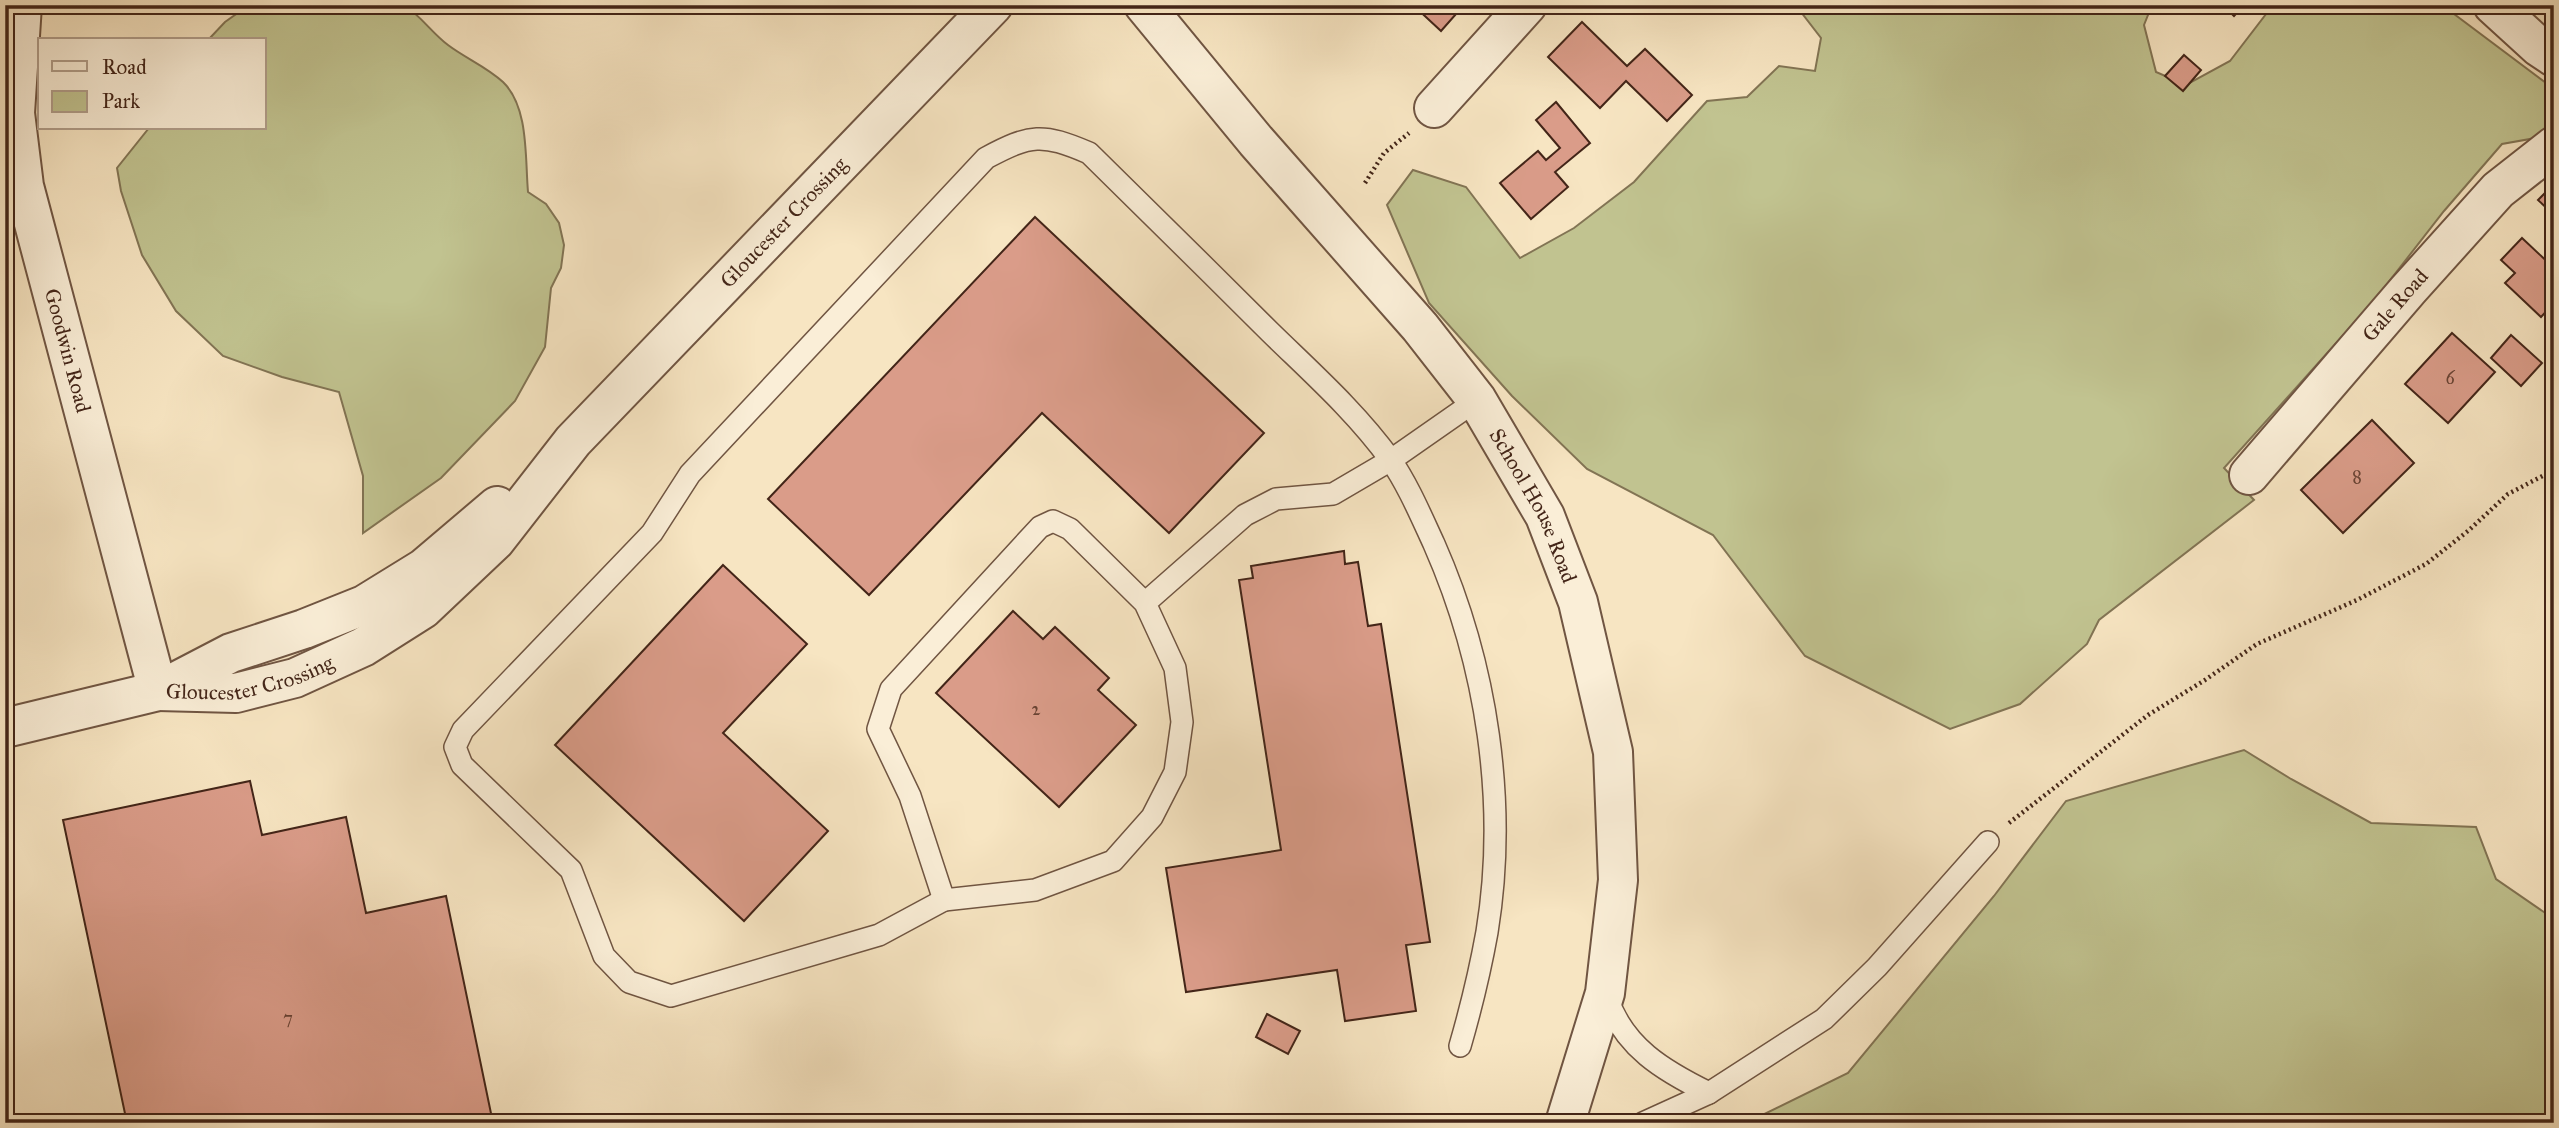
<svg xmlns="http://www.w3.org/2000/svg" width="2559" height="1128" font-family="'IM FELL Great Primer',serif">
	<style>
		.green { fill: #c1c390; stroke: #827454; stroke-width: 2 }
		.building { fill: #da9c89; stroke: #432518; stroke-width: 2 }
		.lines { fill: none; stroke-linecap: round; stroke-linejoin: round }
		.service-casing { stroke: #705542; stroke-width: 24 }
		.minor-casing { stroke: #705542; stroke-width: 42 }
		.path { stroke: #432518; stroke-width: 4.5; stroke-dasharray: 2 3.5; stroke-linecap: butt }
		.service { stroke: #faeed7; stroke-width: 21 }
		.minor { stroke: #faeed7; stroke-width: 38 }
		.labels { text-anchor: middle; stroke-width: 5; stroke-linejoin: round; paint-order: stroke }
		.number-label { font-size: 18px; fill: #694334 }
		.street-label { font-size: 21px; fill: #432518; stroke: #faeed7 }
	</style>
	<rect width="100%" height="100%" fill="#f7e5c2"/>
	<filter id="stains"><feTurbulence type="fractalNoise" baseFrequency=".00286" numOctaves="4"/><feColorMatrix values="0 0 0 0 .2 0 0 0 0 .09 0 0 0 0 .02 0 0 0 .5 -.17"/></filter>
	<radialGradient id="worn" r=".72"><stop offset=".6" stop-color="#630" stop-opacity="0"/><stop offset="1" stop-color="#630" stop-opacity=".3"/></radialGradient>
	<!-- green -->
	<g class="green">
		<path d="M249 5H404C421 16 432 33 448 45 465 58 487 67 503 82 529 107 525 158 528 192L546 204 559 223 564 245 561 268 551 288 545 347 515 401 441 478 363 533V476L339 392 282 377 223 356 176 311 142 255 121 191 117 168 149 128H264V40H208L225 22Z"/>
		<polygon points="1807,5 2152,5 2144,25 2156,72 2186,85 2230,61 2273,5 2442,5 2554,89 2554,129 2547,136 2502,144 2444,211 2373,302 2224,468 2254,500 2099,620 2087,644 2020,704 1950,729 1805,656 1713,535 1587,469 1512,396 1429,303 1387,205 1413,170 1466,187 1520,258 1574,228 1634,182 1707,101 1747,97 1779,66 1815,71 1821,38 1801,12"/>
		<polygon points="2244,750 2291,779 2371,823 2476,827 2496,879 2554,919 2554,1123 1746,1123 1848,1073 1994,896 2066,801"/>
	</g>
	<!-- building -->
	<g class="building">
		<polygon points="1413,5 1464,5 1441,31"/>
		<polygon points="1749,5 1765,5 1757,13"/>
		<polygon points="2223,5 2244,5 2234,16"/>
		<polygon points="1582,22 1627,66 1645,49 1692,95 1667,121 1626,81 1600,108 1548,57"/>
		<polygon points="2184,55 2201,70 2183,91 2165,76"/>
		<polygon points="1556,102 1590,143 1555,172 1568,187 1531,219 1500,183 1538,151 1546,160 1560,148 1536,120"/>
		<polygon points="2554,184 2554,215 2538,200"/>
		<polygon points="1035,217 1264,433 1169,533 1042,413 869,595 768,499"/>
		<polygon points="2522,238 2554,268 2554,303 2541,317 2505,283 2515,273 2501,260"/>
		<polygon points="2452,333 2495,372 2448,423 2405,384"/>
		<polygon points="2511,335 2542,363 2521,386 2491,358"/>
		<polygon points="2372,420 2414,463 2343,533 2301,490"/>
		<polygon points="1344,551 1345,564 1358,562 1368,626 1381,624 1430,942 1406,945 1416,1011 1345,1021 1337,970 1186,992 1166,868 1281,850 1239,580 1253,578 1251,566"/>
		<polygon points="723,565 807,644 723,733 828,831 744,921 555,745"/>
		<polygon points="1013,611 1043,639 1055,627 1109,678 1098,690 1136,725 1059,807 936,693"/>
		<polygon points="250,781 262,835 346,817 366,913 446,896 493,1123 127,1123 63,820"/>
		<polygon points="1267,1014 1300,1031 1288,1054 1256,1037"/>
	</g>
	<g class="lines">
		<!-- service casing -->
		<g class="service-casing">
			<g id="service">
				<polyline points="1145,603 1175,668 1182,722 1175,772 1152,817 1113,861 1035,890 944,900 910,796 878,729 891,689 1040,527 1053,521 1070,529 1145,603 1245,515 1276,499 1333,494 1391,460 1477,400"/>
				<path d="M944 900 879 935 671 996 629 982 604 956 571 870 462 765 455 747 463 730 652 533 690 474 986 158C1031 134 1042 133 1089 153 1150 213 1210 272 1270 332 1312 373 1356 412 1390 459 1408 485 1421 516 1434 544 1487 664 1508 803 1487 932 1480 971 1471 1008 1460 1046"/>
				<path d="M1607 997C1623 1047 1664 1071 1709 1093"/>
				<polyline points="1643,1123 1709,1093 1824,1019 1877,967 1988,842"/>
			</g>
		</g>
		<!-- minor casing -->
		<g class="minor-casing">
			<g id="minor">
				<path id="s1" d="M22 5 15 113 24 186 158 691"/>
				<path id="s2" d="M1144 5 1256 141 1420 327 1477 400 1545 516 1578 602 1613 752 1618 880 1605 993 1565 1123"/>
				<polyline points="2493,5 2539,47 2554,57"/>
				<polyline points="1434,108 1527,5"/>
				<path id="s3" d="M2249 475 2408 290 2498 190 2554 146"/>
				<path id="s4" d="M158 691 236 693 295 678 363 647 423 609 495 541 573 441 993 5"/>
				<polyline points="5,728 158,691 231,653 304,629 364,605 424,568 497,506"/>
			</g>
		</g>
		<!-- path -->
		<g class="path">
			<polyline points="1365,183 1384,153 1409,133"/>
			<polyline points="2009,823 2148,715 2205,680 2257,644 2357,600 2426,564 2468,531 2508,494 2554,470"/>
		</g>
		<!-- service -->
		<use href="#service" class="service"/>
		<!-- minor -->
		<use href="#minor" class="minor"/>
	</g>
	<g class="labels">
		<!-- number labels -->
		<g class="number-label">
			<text x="2450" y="384">6</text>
			<text x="2357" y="483">8</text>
			<text x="1036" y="715">2</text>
			<text x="288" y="1024">7</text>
		</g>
		<!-- street labels -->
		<g class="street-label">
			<text dy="7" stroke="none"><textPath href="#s4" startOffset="814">Gloucester Crossing</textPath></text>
			<text dy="7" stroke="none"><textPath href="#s3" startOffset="224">Gale Road</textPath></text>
			<text dy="7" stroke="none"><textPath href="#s1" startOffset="352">Goodwin Road</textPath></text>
			<text dy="7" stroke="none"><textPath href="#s2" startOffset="637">School House Road</textPath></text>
			<text dy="7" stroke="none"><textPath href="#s4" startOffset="94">Gloucester Crossing</textPath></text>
		</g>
	</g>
	<!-- margin -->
	<rect width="2559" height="1128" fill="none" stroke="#f7e5c2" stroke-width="28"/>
	<rect x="7" y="7" width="2545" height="1114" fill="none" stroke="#432518" stroke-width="3.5"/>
	<rect x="14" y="14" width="2531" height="1100" fill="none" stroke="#432518" stroke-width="2"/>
	<!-- legend -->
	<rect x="38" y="38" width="228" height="91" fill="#faeed7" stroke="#b19e8b" stroke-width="2"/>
	<rect x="52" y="61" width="35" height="10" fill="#faeed7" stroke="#b19e8b" stroke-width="2"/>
	<text x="102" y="74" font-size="21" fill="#432518">Road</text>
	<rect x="52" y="91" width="35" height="21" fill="#c1c390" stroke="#b19e8b" stroke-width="2"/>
	<text x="102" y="108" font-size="21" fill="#432518">Park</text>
	<rect width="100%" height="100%" filter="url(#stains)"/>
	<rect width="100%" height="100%" fill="url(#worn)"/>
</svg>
